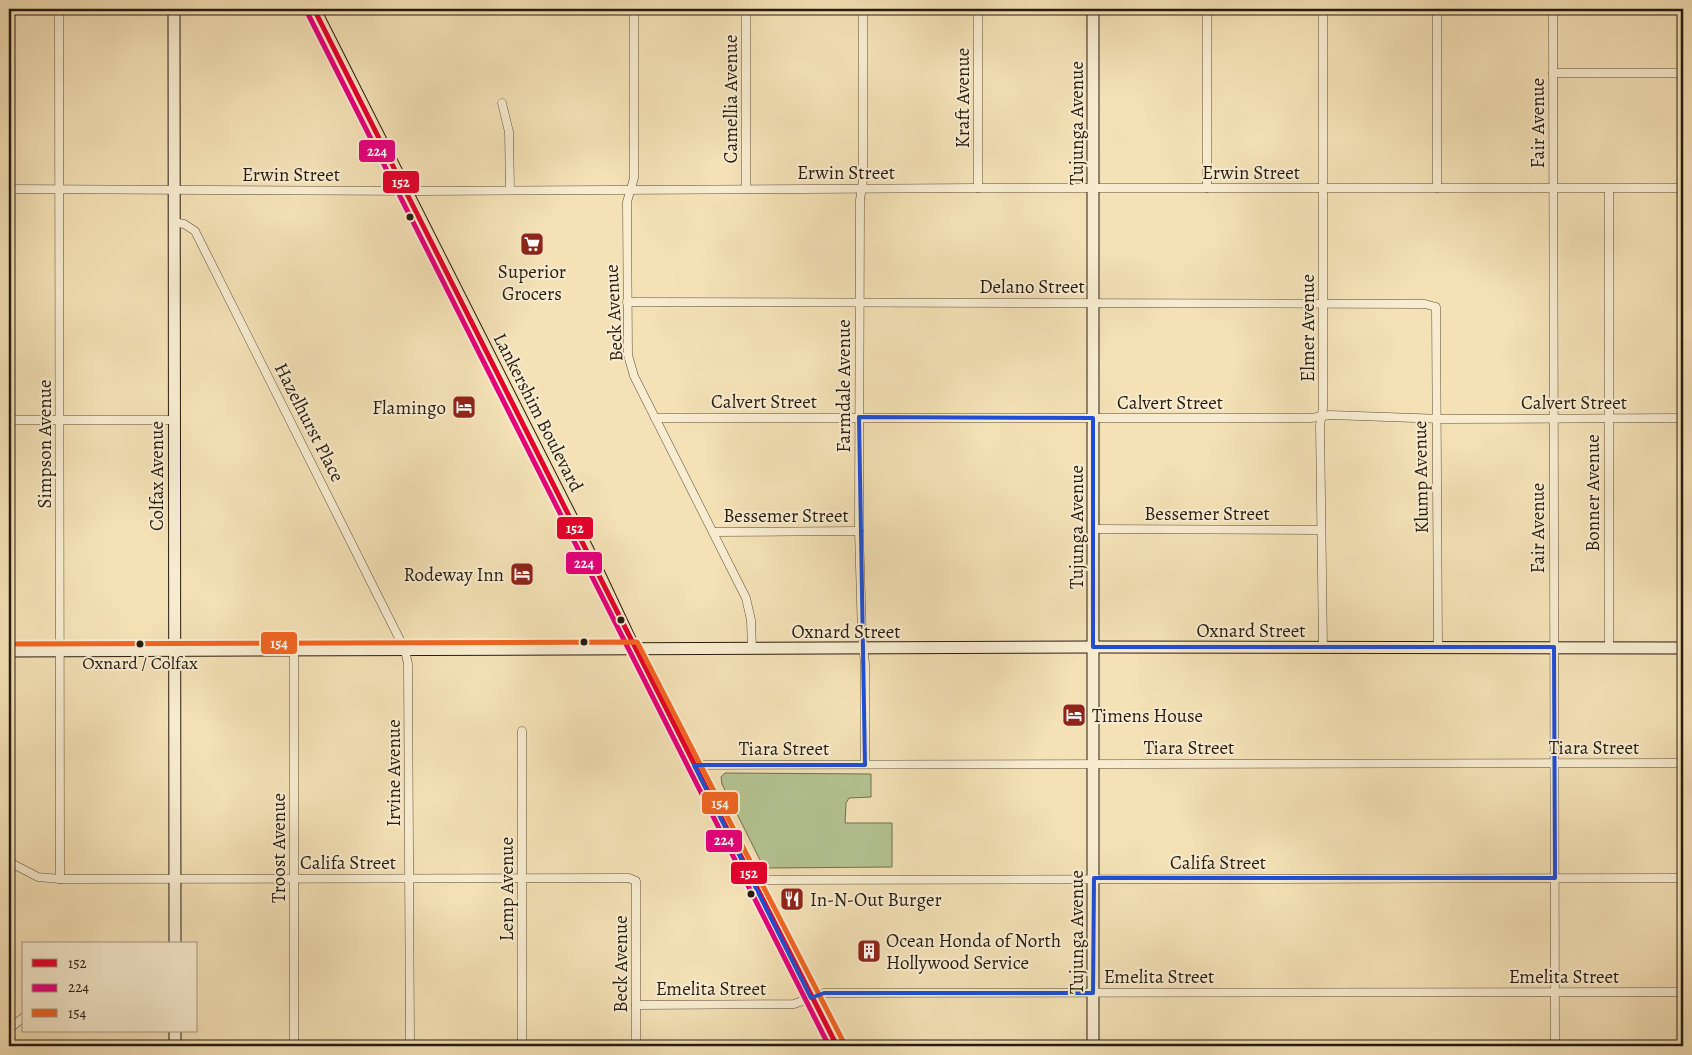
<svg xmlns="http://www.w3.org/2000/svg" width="1692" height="1055" font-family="Alegreya,serif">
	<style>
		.green { fill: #b5c493; stroke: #6e7052 }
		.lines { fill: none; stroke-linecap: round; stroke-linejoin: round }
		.street-casing { stroke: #5a4d3a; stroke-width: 9 }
		.secondary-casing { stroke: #271c11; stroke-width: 13 }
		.primary-casing { stroke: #271c11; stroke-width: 14 }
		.street { stroke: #f8ecd0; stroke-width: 8 }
		.secondary { stroke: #f8ecd0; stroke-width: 11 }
		.primary { stroke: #f4e1b6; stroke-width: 12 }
		.bus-1-casing { stroke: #f8ecd0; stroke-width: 9 }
		.bus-2-casing { stroke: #f8ecd0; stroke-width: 9 }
		.bus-3-casing { stroke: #f8ecd0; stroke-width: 9 }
		.bus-1 { stroke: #e4002b; stroke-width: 5 }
		.bus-2 { stroke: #e5007d; stroke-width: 5 }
		.bus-3 { stroke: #f26522; stroke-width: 5 }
		.marked { fill: none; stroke: #1d4ed8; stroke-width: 4; stroke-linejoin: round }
		.bus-dot { fill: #271c11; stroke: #f8ecd0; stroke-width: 2 }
		.labels { text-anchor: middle; stroke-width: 4; stroke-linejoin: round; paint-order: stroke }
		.bus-label { font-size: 18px; fill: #271c11; stroke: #f8ecd0 }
		.street-label { font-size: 19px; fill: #271c11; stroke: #f8ecd0 }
		.poi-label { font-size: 19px; fill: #271c11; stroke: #f8ecd0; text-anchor: start }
		.line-badge { stroke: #f8ecd0; stroke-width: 2 }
		.badge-label { font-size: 14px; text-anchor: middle; font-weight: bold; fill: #fff }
	</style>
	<rect width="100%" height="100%" fill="#f4e1b6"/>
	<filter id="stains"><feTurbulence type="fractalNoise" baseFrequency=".004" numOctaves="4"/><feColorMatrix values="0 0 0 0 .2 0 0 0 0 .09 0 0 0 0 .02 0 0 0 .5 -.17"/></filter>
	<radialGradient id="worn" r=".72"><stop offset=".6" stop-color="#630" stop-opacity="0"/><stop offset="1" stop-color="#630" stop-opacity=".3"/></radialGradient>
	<!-- green -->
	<polygon class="green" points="725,773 871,774 871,797 849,798 846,803 845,823 892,823 892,867 764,868 722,784 721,777"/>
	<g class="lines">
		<!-- street casing -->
		<g class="street-casing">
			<g id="street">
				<polyline points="59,9 60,879"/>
				<polyline points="634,9 634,178 627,202 628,355 634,376 746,598 751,620 752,649"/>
				<polyline points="863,9 863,180 860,200 859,531 862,635 865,664 865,764"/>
				<polyline points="978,9 978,188"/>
				<polyline points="1437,9 1437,188"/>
				<polyline points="1553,9 1555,1046"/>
				<polyline points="1553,73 1683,73"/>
				<polyline points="502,103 509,132 510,190"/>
				<polyline points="1207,188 1207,9"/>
				<polyline points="9,189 422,191 978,188 1683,188"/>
				<polyline points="746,189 746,9"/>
				<polyline points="1609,189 1609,648"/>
				<polyline points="173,222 184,224 195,231 405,650 408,664 410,1046"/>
				<polyline points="627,302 1425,304 1436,307 1438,647"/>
				<polyline points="655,418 1311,418 1330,415 1443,419 1683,418"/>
				<polyline points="9,420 174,420"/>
				<polyline points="1093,529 1320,530"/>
				<polyline points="713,532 859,531"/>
				<polyline points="1323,647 1320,425 1323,408 1323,9"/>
				<polyline points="522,731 522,1046"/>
				<polyline points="694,765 1683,763"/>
				<polyline points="9,862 38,877 60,879 629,878 636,881 636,1046"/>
				<polyline points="752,880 1683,878"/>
				<polyline points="636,1005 794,1004 824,993 1683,992"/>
				<polyline points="9,1029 24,1017"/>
				<polyline points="294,1046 294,651"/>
			</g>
		</g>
		<!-- secondary casing -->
		<g class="secondary-casing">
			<g id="secondary">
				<polyline points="174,9 175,944"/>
				<polyline points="1093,9 1093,1046"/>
				<polyline points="9,651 1093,647 1683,648"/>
				<polyline points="175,1046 175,1031"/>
			</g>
		</g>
		<!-- primary casing -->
		<g class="primary-casing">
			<polyline id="primary" points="314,9 588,551 634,649 837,1046"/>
		</g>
		<!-- street -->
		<use href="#street" class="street"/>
		<!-- secondary -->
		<use href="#secondary" class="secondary"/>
		<!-- primary -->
		<use href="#primary" class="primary"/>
		<!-- bus-1 casing -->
		<g class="bus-1-casing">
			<path id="bus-1" d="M314 9C489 355 661 701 837 1046"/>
		</g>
		<!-- bus-2 casing -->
		<g class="bus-2-casing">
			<path id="bus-2" d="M307 12C481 357 653 703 829 1046"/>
		</g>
		<!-- bus-3 casing -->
		<g class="bus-3-casing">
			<polyline id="bus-3" points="9,644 637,642 844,1043"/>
		</g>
		<!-- bus-1 -->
		<use href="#bus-1" class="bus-1"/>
		<!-- bus-2 -->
		<use href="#bus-2" class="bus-2"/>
		<!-- bus-3 -->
		<use href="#bus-3" class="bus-3"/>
	</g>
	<!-- marked area -->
	<path class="marked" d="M859 417 1093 418V647H1554L1555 878H1094L1093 993H824L811 998 694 765H865Z"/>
	<!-- icons -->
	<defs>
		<g id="supermarket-square" transform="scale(1.25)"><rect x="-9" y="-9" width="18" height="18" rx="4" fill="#8f2418" stroke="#f8ecd0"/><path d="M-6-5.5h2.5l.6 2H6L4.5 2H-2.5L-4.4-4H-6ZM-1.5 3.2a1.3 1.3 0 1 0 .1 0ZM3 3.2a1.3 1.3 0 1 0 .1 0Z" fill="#fff"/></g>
		<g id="hotel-square" transform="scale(1.25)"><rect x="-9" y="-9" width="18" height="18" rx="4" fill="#8f2418" stroke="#f8ecd0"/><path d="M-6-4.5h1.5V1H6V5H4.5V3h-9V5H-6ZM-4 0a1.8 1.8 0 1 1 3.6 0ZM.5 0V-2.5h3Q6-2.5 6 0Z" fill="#fff"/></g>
		<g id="restaurant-square" transform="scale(1.25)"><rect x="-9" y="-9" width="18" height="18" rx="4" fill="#8f2418" stroke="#f8ecd0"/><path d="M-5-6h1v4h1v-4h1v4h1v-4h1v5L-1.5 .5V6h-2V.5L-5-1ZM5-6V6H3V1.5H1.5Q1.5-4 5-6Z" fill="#fff"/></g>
		<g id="building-square" transform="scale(1.25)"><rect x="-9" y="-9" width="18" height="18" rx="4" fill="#8f2418" stroke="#f8ecd0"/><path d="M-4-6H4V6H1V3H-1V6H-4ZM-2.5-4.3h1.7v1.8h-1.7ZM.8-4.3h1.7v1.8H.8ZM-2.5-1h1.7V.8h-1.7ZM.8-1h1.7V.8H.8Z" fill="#fff"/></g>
	</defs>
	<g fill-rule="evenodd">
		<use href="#supermarket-square" x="532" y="244"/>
		<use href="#hotel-square" x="464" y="407"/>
		<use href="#hotel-square" x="522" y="574"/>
		<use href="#hotel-square" x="1074" y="715"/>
		<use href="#restaurant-square" x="792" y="899"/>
		<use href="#building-square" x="869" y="951"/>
	</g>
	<!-- markers -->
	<g class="bus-dot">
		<circle cx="410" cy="217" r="4.5"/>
		<circle cx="621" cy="620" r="4.5"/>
		<circle cx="584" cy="642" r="4.5"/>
		<circle cx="140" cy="644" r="4.5"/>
		<circle cx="751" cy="894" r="4.5"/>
	</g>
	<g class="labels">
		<!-- bus labels -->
		<g class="bus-label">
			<text x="140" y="669">Oxnard / Colfax</text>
		</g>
		<!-- street labels -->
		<g class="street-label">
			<text transform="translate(962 98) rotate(-90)" y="7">Kraft Avenue</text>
			<text transform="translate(730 99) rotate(-90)" y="7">Camellia Avenue</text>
			<text transform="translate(1076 123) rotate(-90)" y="7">Tujunga Avenue</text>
			<text transform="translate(1537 123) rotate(-90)" y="7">Fair Avenue</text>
			<text x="846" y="179">Erwin Street</text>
			<text x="1251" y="179">Erwin Street</text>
			<text x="291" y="181">Erwin Street</text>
			<text x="1032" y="293">Delano Street</text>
			<text transform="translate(613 313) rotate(-93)" y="7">Beck Avenue</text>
			<text transform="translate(1307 328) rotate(-90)" y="7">Elmer Avenue</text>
			<text transform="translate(843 386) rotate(-90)" y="7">Farmdale Avenue</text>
			<text x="764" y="408">Calvert Street</text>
			<text x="1170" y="409">Calvert Street</text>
			<text x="1574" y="409">Calvert Street</text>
			<text transform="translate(539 412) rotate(63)" y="7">Lankershim Boulevard</text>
			<text transform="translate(310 422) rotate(63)" y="7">Hazelhurst Place</text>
			<text transform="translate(44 444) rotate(-90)" y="7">Simpson Avenue</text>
			<text transform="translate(156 476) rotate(-90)" y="7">Colfax Avenue</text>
			<text transform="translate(1420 477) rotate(-91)" y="7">Klump Avenue</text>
			<text transform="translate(1592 493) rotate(-90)" y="7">Bonner Avenue</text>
			<text x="1207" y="520">Bessemer Street</text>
			<text x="786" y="522">Bessemer Street</text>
			<text transform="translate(1076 527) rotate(-90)" y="7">Tujunga Avenue</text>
			<text transform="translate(1537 528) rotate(-90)" y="7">Fair Avenue</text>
			<text x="1251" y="637">Oxnard Street</text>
			<text x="846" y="638">Oxnard Street</text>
			<text x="1189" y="754">Tiara Street</text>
			<text x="1594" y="754">Tiara Street</text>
			<text x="784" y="755">Tiara Street</text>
			<text transform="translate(393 773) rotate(-90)" y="7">Irvine Avenue</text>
			<text transform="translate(278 848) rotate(-90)" y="7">Troost Avenue</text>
			<text x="348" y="869">Califa Street</text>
			<text x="1218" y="869">Califa Street</text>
			<text transform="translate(506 889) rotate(-90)" y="7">Lemp Avenue</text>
			<text transform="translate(1076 932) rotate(-90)" y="7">Tujunga Avenue</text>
			<text transform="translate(620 964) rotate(-90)" y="7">Beck Avenue</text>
			<text x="1159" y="983">Emelita Street</text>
			<text x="1564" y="983">Emelita Street</text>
			<text x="711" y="995">Emelita Street</text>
		</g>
		<!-- poi labels -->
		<g class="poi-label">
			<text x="532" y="278" text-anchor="middle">Superior<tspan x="532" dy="22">Grocers</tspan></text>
			<text x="446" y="414" text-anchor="end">Flamingo</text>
			<text x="504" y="581" text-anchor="end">Rodeway Inn</text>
			<text x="1092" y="722">Timens House</text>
			<text x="810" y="906">In-N-Out Burger</text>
			<text x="886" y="947">Ocean Honda of North<tspan x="886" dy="22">Hollywood Service</tspan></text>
		</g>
	</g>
	<g class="line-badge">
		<rect x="358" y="139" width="38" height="24" rx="5" fill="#e5007d"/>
		<rect x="382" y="170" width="38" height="24" rx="5" fill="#e4002b"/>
		<rect x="556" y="516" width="38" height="24" rx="5" fill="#e4002b"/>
		<rect x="565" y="551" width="38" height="24" rx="5" fill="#e5007d"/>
		<rect x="260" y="631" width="38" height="24" rx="5" fill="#f26522"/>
		<rect x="701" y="791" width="38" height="24" rx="5" fill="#f26522"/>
		<rect x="705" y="829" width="38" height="24" rx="5" fill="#e5007d"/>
		<rect x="730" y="861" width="38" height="24" rx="5" fill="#e4002b"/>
	</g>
	<g class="badge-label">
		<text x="377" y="156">224</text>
		<text x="401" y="187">152</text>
		<text x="575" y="533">152</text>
		<text x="584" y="568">224</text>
		<text x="279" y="648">154</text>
		<text x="720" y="808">154</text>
		<text x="724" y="845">224</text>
		<text x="749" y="878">152</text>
	</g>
	<!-- margin -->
	<rect width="1692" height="1055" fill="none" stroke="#f4e1b6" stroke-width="30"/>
	<rect x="10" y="10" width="1672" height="1035" fill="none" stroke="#271c11" stroke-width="2.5"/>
	<rect x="15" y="15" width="1662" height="1025" fill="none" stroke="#271c11"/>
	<!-- legend -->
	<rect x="22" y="942" width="175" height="90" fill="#f8ecd0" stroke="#a49984"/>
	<rect x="32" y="959" width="25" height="8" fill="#e4002b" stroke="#a49984"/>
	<text x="68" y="968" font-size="15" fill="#271c11">152</text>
	<rect x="32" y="984" width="25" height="8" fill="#e5007d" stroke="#a49984"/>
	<text x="68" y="992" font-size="15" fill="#271c11">224</text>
	<rect x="32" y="1009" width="25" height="8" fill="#f26522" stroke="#a49984"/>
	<text x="68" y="1018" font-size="15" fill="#271c11">154</text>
	<rect width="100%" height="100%" filter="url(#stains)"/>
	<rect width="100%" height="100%" fill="url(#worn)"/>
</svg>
